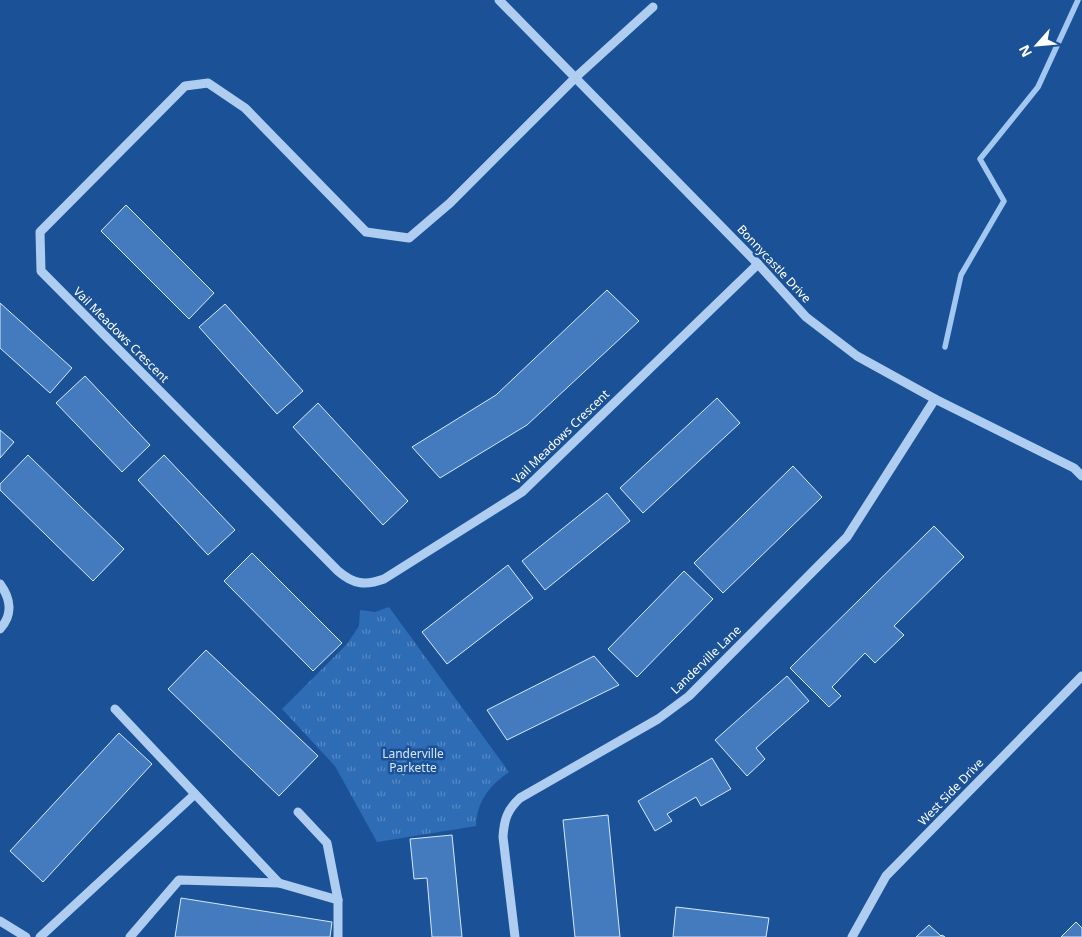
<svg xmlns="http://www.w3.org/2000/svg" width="1082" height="937" font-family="'Noto Sans',sans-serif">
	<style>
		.park { fill: url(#park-tufts) }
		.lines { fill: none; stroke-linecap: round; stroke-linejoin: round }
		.stream { stroke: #a2c8f2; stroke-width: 5.5 }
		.building { fill: #447bbe; stroke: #d6e7fb }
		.minor { stroke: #afcdf0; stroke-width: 9 }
		.labels { text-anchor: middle; stroke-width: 5; stroke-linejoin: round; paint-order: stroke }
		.street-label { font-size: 12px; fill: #fff; stroke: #1b5297 }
		.park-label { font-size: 12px; fill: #d6e7fb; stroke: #1b5297 }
	</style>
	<defs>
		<pattern id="park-tufts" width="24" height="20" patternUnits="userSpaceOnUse" patternTransform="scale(1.25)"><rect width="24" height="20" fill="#2e6cb5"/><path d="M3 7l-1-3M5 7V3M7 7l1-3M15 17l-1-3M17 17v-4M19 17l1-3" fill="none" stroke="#5889c4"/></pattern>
	</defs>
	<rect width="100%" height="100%" fill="#1b5297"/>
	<!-- park -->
	<path class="park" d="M389 607 509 772C489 786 477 801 476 826L377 842 335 766 282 709 347 644 359 626 360 610 375 612Z"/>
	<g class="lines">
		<!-- stream -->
		<polyline class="stream" points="945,347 961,275 1004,201 980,159 1038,87 1078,0"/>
	</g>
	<!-- building -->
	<g class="building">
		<polygon points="126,205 214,293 189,319 101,231"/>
		<polygon points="607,290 639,321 527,425 440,478 412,447 496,395"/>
		<polygon points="0,303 72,368 50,393 0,348"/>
		<polygon points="225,304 303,391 277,414 199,327"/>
		<polygon points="85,376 150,445 122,472 56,403"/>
		<polygon points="717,398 740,423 643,513 620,488"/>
		<polygon points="318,403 408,501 383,525 293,427"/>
		<polygon points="0,430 14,442 0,458"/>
		<polygon points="28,455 124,549 93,581 0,490 0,484"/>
		<polygon points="164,455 235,530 208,555 138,480"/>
		<polygon points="793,466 822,497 723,593 694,563"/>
		<polygon points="607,493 630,521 545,590 522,561"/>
		<polygon points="934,526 964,557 894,626 904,635 875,663 865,653 832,687 841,696 829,707 790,668"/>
		<polygon points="252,553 342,643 313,671 224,581"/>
		<polygon points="508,565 533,598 447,664 422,632"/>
		<polygon points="684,571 713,599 637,677 608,649"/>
		<polygon points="206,650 318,756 279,796 168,689"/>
		<polygon points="594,656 619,685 507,740 487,710"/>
		<polygon points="787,676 809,701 756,748 765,759 747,776 715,740"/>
		<polygon points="119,733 152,764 43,882 10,851"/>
		<polygon points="396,754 411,761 404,775 389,768"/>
		<polygon points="712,758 731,789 701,806 696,797 667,814 672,821 655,831 638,801"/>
		<polygon points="608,815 620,937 575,937 563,820"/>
		<polygon points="452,835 462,937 432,937 427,878 414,879 410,839"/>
		<polygon points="181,898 332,922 330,937 175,937"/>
		<polygon points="676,907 769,918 766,937 673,937"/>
		<polygon points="1076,922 1082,928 1082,937 1061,937"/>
		<polygon points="929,925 941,936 942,935 945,937 916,937"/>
	</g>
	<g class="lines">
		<!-- minor -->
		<g class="minor">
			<polyline points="499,0 758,264 806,317 857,356 935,399 1074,468 1082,476"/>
			<path d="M653 7 576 77 450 203 409 238 366 232 245 108 208 83 185 86 40 232 41 271 338 571C353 584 365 586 384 579L522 492 758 264"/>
			<path d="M0 584C11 599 13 615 0 629"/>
			<polyline points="115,709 279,883"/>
			<polyline points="298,812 327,843 338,900 338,937"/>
			<polyline points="0,921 26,937"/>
			<polyline points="40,937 195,794"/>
			<polyline points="130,937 179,880 279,883 338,900"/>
			<path d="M515 937 503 837C504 820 507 810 520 798L658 719 689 696 847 537 935 399"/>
			<polyline points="852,937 886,876 1082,676"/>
		</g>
	</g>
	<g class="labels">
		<!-- street labels -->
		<g class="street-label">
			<text transform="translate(774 264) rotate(47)" y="4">Bonnycastle Drive</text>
			<text transform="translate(121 335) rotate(45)" y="4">Vail Meadows Crescent</text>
			<text transform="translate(561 437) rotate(-44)" y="4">Vail Meadows Crescent</text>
			<text transform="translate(706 660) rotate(-44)" y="4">Landerville Lane</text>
			<text transform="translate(951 792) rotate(-46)" y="4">West Side Drive</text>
		</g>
		<!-- park labels -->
		<g class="park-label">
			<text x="413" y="758">Landerville<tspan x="413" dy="14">Parkette</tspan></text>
		</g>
	</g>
	<!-- north arrow -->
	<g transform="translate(1037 45) rotate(243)" stroke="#1b5297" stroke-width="4" paint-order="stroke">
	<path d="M0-4L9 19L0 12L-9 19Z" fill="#ffffff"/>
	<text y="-8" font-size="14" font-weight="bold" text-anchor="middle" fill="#ffffff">N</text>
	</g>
</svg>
